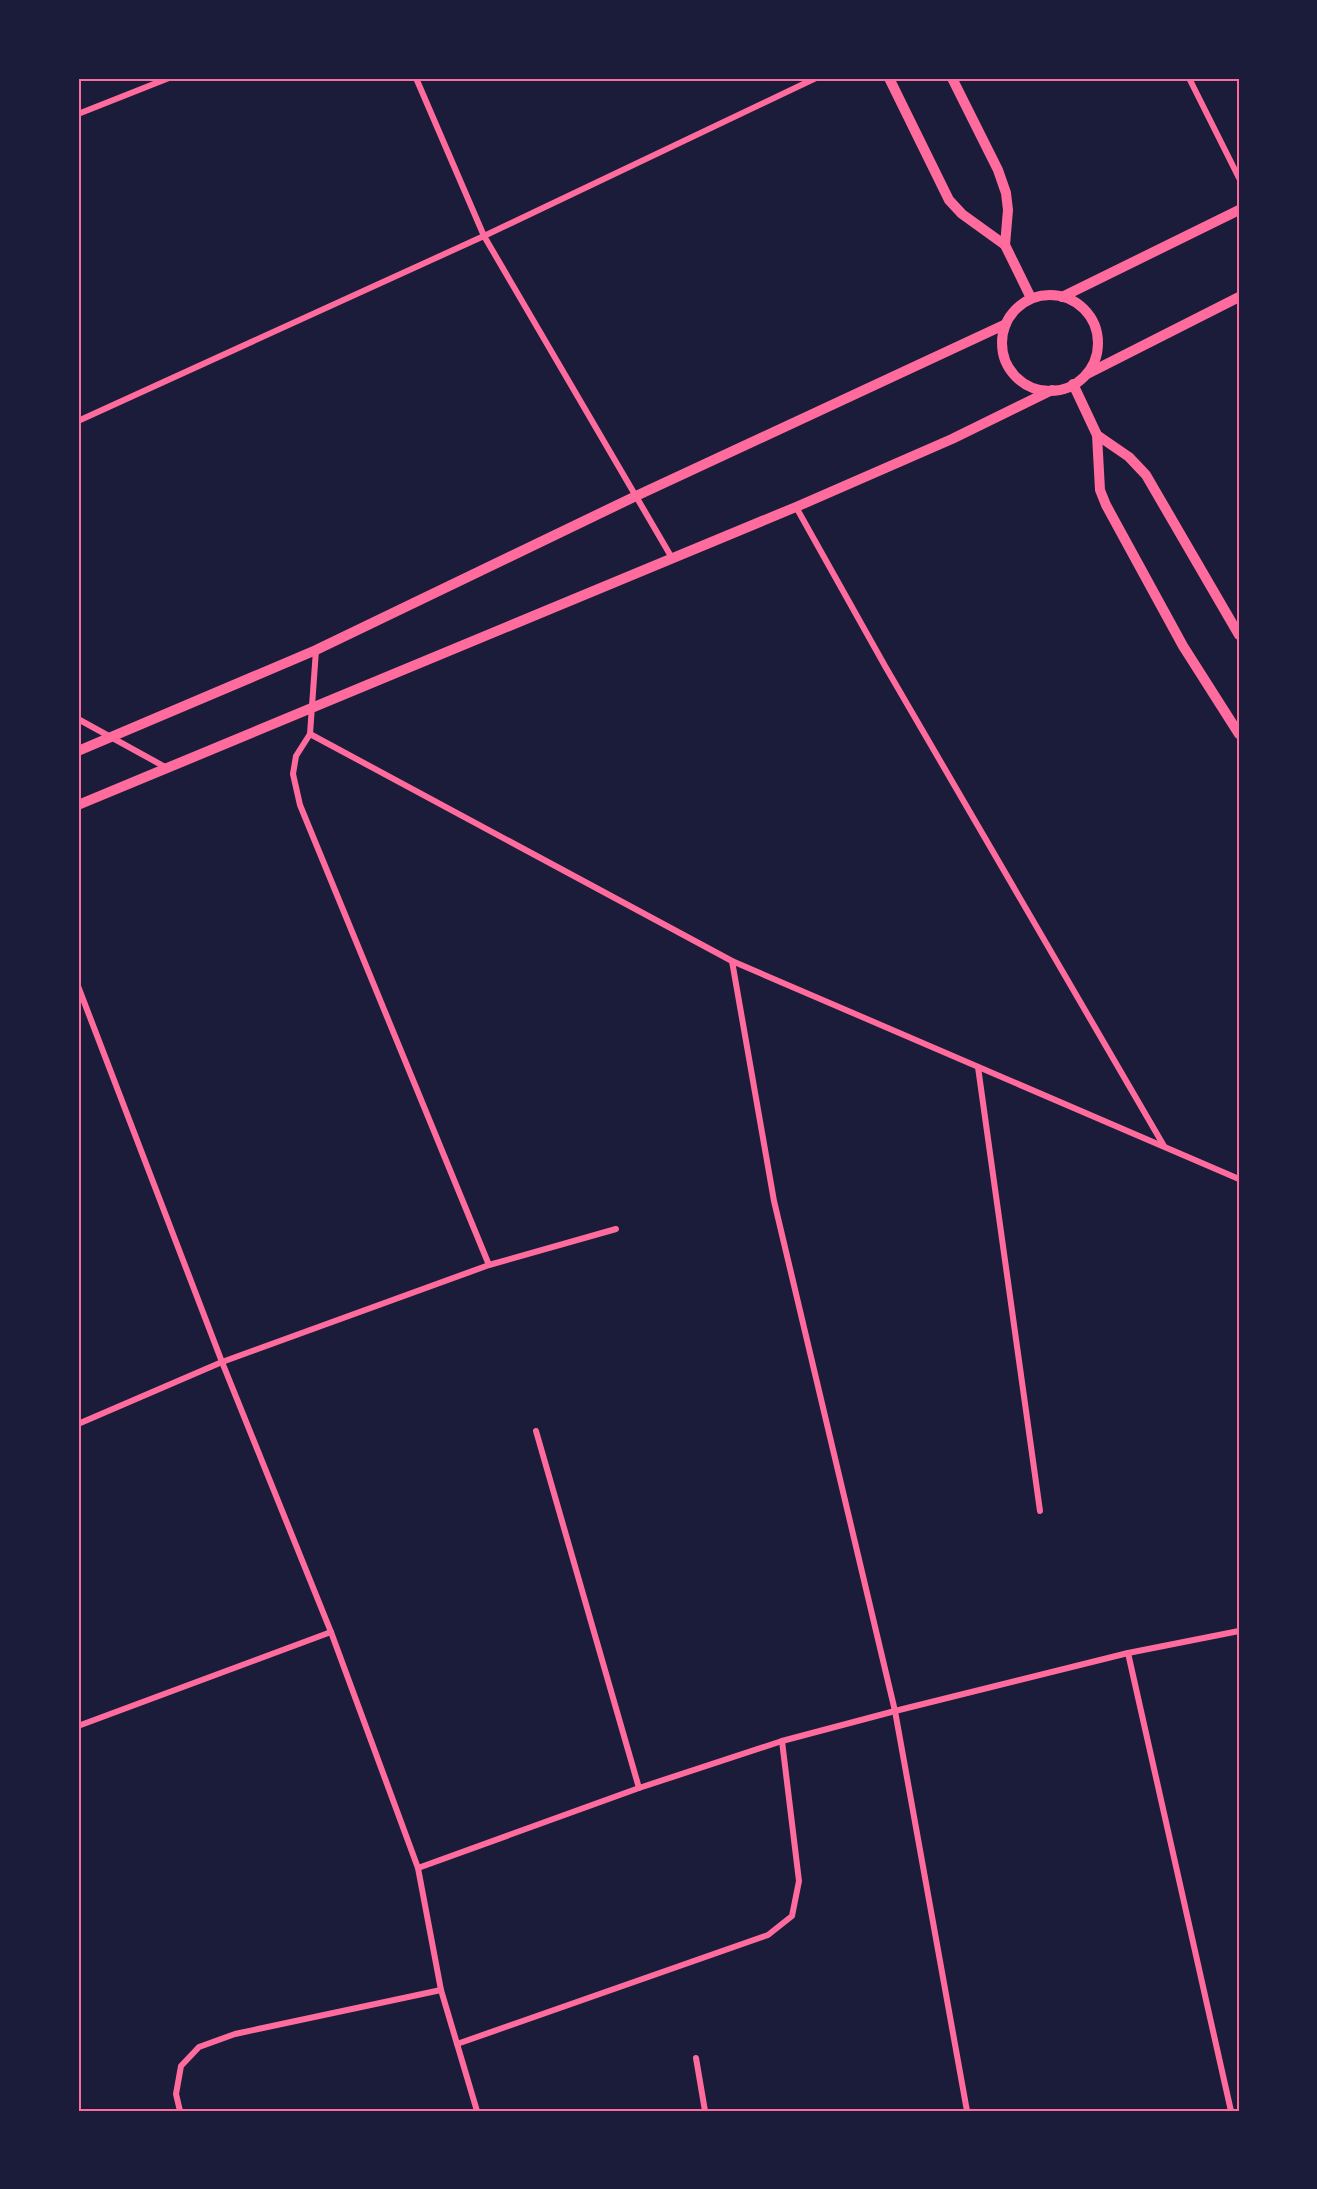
<svg xmlns="http://www.w3.org/2000/svg" width="1317" height="2189" font-family="'Asap Condensed',sans-serif">
	<style>
		.lines { fill: none; stroke-linecap: round; stroke-linejoin: round }
		.minor { stroke: #ff6b9d; stroke-width: 6 }
		.tertiary { stroke: #ff6b9d; stroke-width: 10 }
		.neatline { fill: none; stroke: #ff6b9d; stroke-width: 2 }
	</style>
	<rect width="100%" height="100%" fill="#1b1b3a"/>
	<g class="lines">
		<!-- minor -->
		<g class="minor">
			<polyline points="416,78 484,236 672,558"/>
			<polyline points="1189,78 1239,178"/>
			<polyline points="78,114 169,78"/>
			<polyline points="78,421 484,236 816,78"/>
			<polyline points="796,507 885,666 1164,1146"/>
			<polyline points="316,650 310,734 296,756 293,774 300,805 489,1265"/>
			<polyline points="78,719 167,768"/>
			<polyline points="310,734 732,961 1239,1179"/>
			<polyline points="732,961 774,1201 895,1711 967,2111"/>
			<polyline points="78,986 222,1362 331,1632 418,1868 441,1990 477,2111"/>
			<polyline points="978,1067 1040,1511"/>
			<polyline points="78,1424 222,1362 489,1265 616,1229"/>
			<polyline points="536,1431 639,1788"/>
			<polyline points="1128,1653 1231,2111"/>
			<polyline points="78,1726 331,1632"/>
			<polyline points="418,1868 639,1788 782,1741 895,1711 1128,1653 1239,1631"/>
			<polyline points="457,2044 768,1935 792,1916 799,1881 782,1741"/>
			<polyline points="696,2058 705,2111"/>
			<polyline points="180,2111 176,2094 181,2066 199,2047 235,2034 441,1990"/>
		</g>
		<!-- tertiary -->
		<g class="tertiary">
			<polyline points="889,78 949,200 962,214 1005,245 1031,298"/>
			<polyline points="952,78 998,170 1006,193 1008,210 1005,245"/>
			<circle cx="1050" cy="343" r="48"/>
			<polyline points="1062,297 1239,210"/>
			<polyline points="1087,374 1239,297"/>
			<polyline points="1073,384 1097,435 1100,490 1106,505 1183,646 1239,734"/>
			<polyline points="1097,435 1129,457 1146,475 1239,635"/>
			<polyline points="78,751 316,650 636,496 1006,324"/>
			<polyline points="78,805 796,507 952,439 1052,390"/>
		</g>
	</g>
	<!-- border -->
	<rect width="1317" height="2189" fill="none" stroke="#1b1b3a" stroke-width="159"/>
	<rect x="80" y="80" width="1158" height="2030" class="neatline"/>
</svg>
